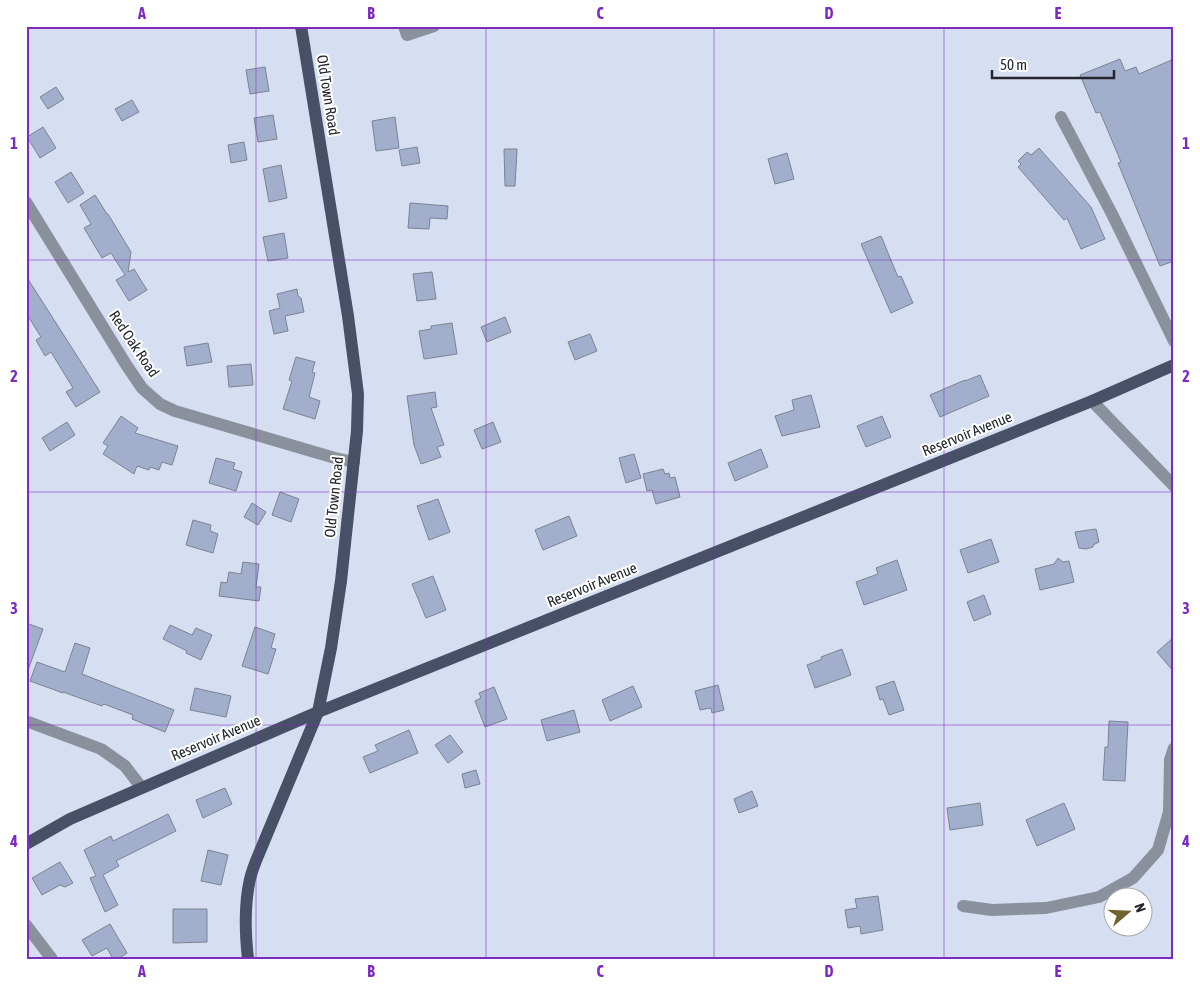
<svg xmlns="http://www.w3.org/2000/svg" width="1200" height="985" font-family="'Asap Condensed',sans-serif">
	<style>
		.building { fill: #a2afcc; stroke: #7b8293 }
		.lines { fill: none; stroke-linecap: round; stroke-linejoin: round }
		.minor { stroke: #8b909d; stroke-width: 12 }
		.major { stroke: #475066; stroke-width: 12 }
		.grid { fill: none; stroke: #7b2cbf; stroke-width: 1; stroke-opacity: 0.55 }
		.labels { text-anchor: middle; stroke-width: 4; stroke-linejoin: round; paint-order: stroke }
		.street-label { font-size: 15px; fill: #24272e; stroke: #fff }
		.neatline { fill: none; stroke: #7b2cbf; stroke-width: 2 }
		.grid-label { font-size: 16px; text-anchor: middle; font-weight: bold; fill: #7b2cbf }
	</style>
	<rect width="100%" height="100%" fill="#d6def1"/>
	<!-- building -->
	<g class="building">
		<polygon points="1120,59 1125,71 1136,67 1139,74 1174,59 1174,261 1160,266 1118,163 1121,162 1100,112 1096,113 1080,75"/>
		<polygon points="265,67 269,91 250,94 246,70"/>
		<polygon points="56,87 64,99 48,109 40,97"/>
		<polygon points="132,100 139,112 122,121 115,109"/>
		<polygon points="273,115 277,139 258,142 254,118"/>
		<polygon points="395,117 399,148 376,151 372,121"/>
		<polygon points="43,127 56,148 40,158 27,137"/>
		<polygon points="244,142 247,160 231,163 228,145"/>
		<polygon points="417,147 420,163 402,166 399,150"/>
		<polygon points="1039,148 1091,207 1105,239 1081,249 1067,218 1064,220 1018,167 1021,164 1018,161 1027,152 1031,155"/>
		<polygon points="504,149 517,149 515,186 505,186"/>
		<polygon points="787,153 794,179 775,184 768,159"/>
		<polygon points="281,165 287,198 269,202 263,169"/>
		<polygon points="71,172 84,193 68,203 55,182"/>
		<polygon points="95,195 107,214 108,214 131,252 128,272 134,269 147,290 129,301 116,280 125,275 111,253 102,258 84,228 91,224 80,205"/>
		<polygon points="410,203 448,206 447,219 430,218 429,229 408,228"/>
		<polygon points="284,233 288,258 268,261 263,237"/>
		<polygon points="881,236 898,277 901,276 913,303 891,313 861,244"/>
		<polygon points="432,272 436,299 417,301 413,274"/>
		<polygon points="26,276 100,392 76,407 66,392 73,388 51,352 45,356 36,340 41,337 26,313"/>
		<polygon points="297,289 298,296 301,298 304,312 285,316 288,331 274,334 269,311 280,308 277,294"/>
		<polygon points="505,317 511,332 487,342 481,327"/>
		<polygon points="452,323 457,354 424,359 419,331 431,329 431,326"/>
		<polygon points="590,334 597,351 575,360 568,342"/>
		<polygon points="208,343 212,362 187,366 184,347"/>
		<polygon points="296,357 315,362 312,372 315,373 309,397 320,401 315,419 283,409 292,381 289,380"/>
		<polygon points="251,364 253,385 229,387 227,366"/>
		<polygon points="980,375 989,396 940,417 930,395 965,380 965,381"/>
		<polygon points="435,392 437,407 431,408 444,445 437,447 441,457 421,464 414,445 407,396"/>
		<polygon points="811,395 820,427 782,436 775,416 794,410 792,400"/>
		<polygon points="121,416 138,428 135,433 178,446 172,465 162,462 159,470 150,467 149,470 137,466 134,474 103,454 108,446 103,443"/>
		<polygon points="882,416 891,437 866,447 857,426"/>
		<polygon points="67,422 75,435 50,451 42,438"/>
		<polygon points="493,422 501,442 482,449 474,430"/>
		<polygon points="761,449 768,467 735,481 728,463"/>
		<polygon points="634,454 641,478 626,483 619,458"/>
		<polygon points="216,458 235,463 233,469 242,472 236,491 209,483"/>
		<polygon points="663,469 665,474 669,473 670,478 675,477 680,497 656,504 652,490 647,491 643,474"/>
		<polygon points="280,492 299,499 291,522 272,515"/>
		<polygon points="438,499 450,532 429,540 417,506"/>
		<polygon points="252,503 266,512 258,525 244,517"/>
		<polygon points="569,516 577,536 543,550 535,530"/>
		<polygon points="193,520 211,525 210,531 218,534 213,553 186,545"/>
		<polygon points="1096,529 1099,542 1093,545 1093,547 1086,549 1079,548 1075,532"/>
		<polygon points="991,539 999,562 968,573 960,550"/>
		<polygon points="1058,558 1063,562 1069,561 1074,582 1040,590 1035,569 1054,564"/>
		<polygon points="897,560 907,590 864,605 856,582 878,574 876,568"/>
		<polygon points="243,562 259,564 256,587 261,587 259,601 219,596 221,582 227,583 229,572 241,574"/>
		<polygon points="433,576 446,610 426,618 412,584"/>
		<polygon points="984,595 991,614 974,621 967,602"/>
		<polygon points="26,623 43,629 28,670 26,669"/>
		<polygon points="170,625 192,635 196,628 212,635 201,660 186,653 187,651 163,639"/>
		<polygon points="255,627 275,634 271,648 276,649 268,674 242,666"/>
		<polygon points="1174,637 1174,672 1157,652"/>
		<polygon points="75,643 90,648 82,674 174,710 165,732 132,719 133,715 104,704 102,706 63,692 63,693 30,681 37,662 65,672"/>
		<polygon points="842,649 851,675 815,688 807,665 822,659 821,657"/>
		<polygon points="894,681 904,710 889,715 883,699 880,700 876,687"/>
		<polygon points="718,685 724,710 712,713 711,708 700,710 695,691"/>
		<polygon points="633,686 642,707 610,721 602,700"/>
		<polygon points="494,687 507,719 485,727 475,701 481,698 479,693"/>
		<polygon points="195,688 231,696 226,717 190,710"/>
		<polygon points="574,710 580,732 547,741 541,720"/>
		<polygon points="1109,721 1128,722 1125,781 1103,780 1105,747 1108,747"/>
		<polygon points="409,730 418,753 370,773 363,757 378,751 375,745"/>
		<polygon points="450,735 463,752 448,763 435,745"/>
		<polygon points="476,770 480,784 465,788 462,774"/>
		<polygon points="225,788 232,804 203,818 196,800"/>
		<polygon points="752,791 758,806 739,813 734,799"/>
		<polygon points="980,803 983,825 950,830 947,808"/>
		<polygon points="1064,803 1075,829 1037,846 1026,820"/>
		<polygon points="168,814 176,831 116,861 119,866 103,875 118,905 105,912 90,878 96,876 84,850 111,836 113,841"/>
		<polygon points="208,850 228,855 221,885 201,881"/>
		<polygon points="60,862 73,883 65,887 60,885 42,895 32,878"/>
		<polygon points="878,896 883,930 861,934 860,926 848,928 845,910 857,908 855,899"/>
		<polygon points="173,909 207,909 207,942 173,943"/>
		<polygon points="110,924 127,953 118,959 113,959 107,948 92,956 82,940"/>
	</g>
	<g class="lines">
		<!-- minor -->
		<g class="minor">
			<polyline points="404,26 407,35 434,26"/>
			<polyline points="1061,117 1112,214 1174,341"/>
			<polyline points="26,202 127,366 142,388 160,404 175,411 335,458 354,462"/>
			<polyline points="1092,401 1174,486"/>
			<polyline points="26,721 101,749 125,766 141,787"/>
			<polyline points="963,906 992,910 1046,908 1099,897 1133,878 1158,850 1169,812 1170,760 1174,748"/>
			<polyline points="26,925 52,959"/>
		</g>
		<!-- major -->
		<g class="major">
			<polyline points="26,844 70,819 318,712 1092,401 1174,365"/>
			<path d="M248 959C245 932 244 905 250 879 252 871 255 863 258 856L318 712 331 648 341 581 357 431 358 394 348 316 301 26"/>
		</g>
	</g>
	<!-- grid -->
	<path class="grid" d="M256 26V959M486 26V959M714 26V959M944 26V959M26 260H1174M26 492H1174M26 725H1174"/>
	<g class="labels">
		<!-- street labels -->
		<g class="street-label">
			<text transform="translate(328 95) rotate(81)" y="5">Old Town Road</text>
			<text transform="translate(134 344) rotate(56)" y="5">Red Oak Road</text>
			<text transform="translate(967 434) rotate(-22)" y="5">Reservoir Avenue</text>
			<text transform="translate(334 497) rotate(-84)" y="5">Old Town Road</text>
			<text transform="translate(592 585) rotate(-22)" y="5">Reservoir Avenue</text>
			<text transform="translate(216 738) rotate(-23)" y="5">Reservoir Avenue</text>
		</g>
	</g>
	<!-- border -->
	<rect width="1200" height="985" fill="none" stroke="#ffffff" stroke-width="55"/>
	<!-- north arrow -->
	<g transform="translate(1128 912) rotate(71)"><circle r="24" fill="#ffffff" stroke="#a7a9ab"/>
	<path d="M0-4L9 19L0 12L-9 19Z" fill="#6f622f"/>
	<text y="-8" font-size="14" font-weight="bold" text-anchor="middle" fill="#24272e">N</text>
	</g>
	<!-- scale -->
	<path d="M992 70v8h122v-8" fill="none" stroke="#24272e" stroke-width="2.5"/>
	<text x="1000" y="70" font-size="15" fill="#24272e" stroke="#ffffff" stroke-width="4" paint-order="stroke">50 m</text>
	<rect x="28" y="28" width="1144" height="930" class="neatline"/>
	<g class="grid-label">
		<text x="142" y="19">A</text>
		<text x="371" y="19">B</text>
		<text x="600" y="19">C</text>
		<text x="829" y="19">D</text>
		<text x="1058" y="19">E</text>
		<text x="14" y="149">1</text>
		<text x="1186" y="149">1</text>
		<text x="14" y="382">2</text>
		<text x="1186" y="382">2</text>
		<text x="14" y="614">3</text>
		<text x="1186" y="614">3</text>
		<text x="14" y="847">4</text>
		<text x="1186" y="847">4</text>
		<text x="142" y="977">A</text>
		<text x="371" y="977">B</text>
		<text x="600" y="977">C</text>
		<text x="829" y="977">D</text>
		<text x="1058" y="977">E</text>
	</g>
</svg>
